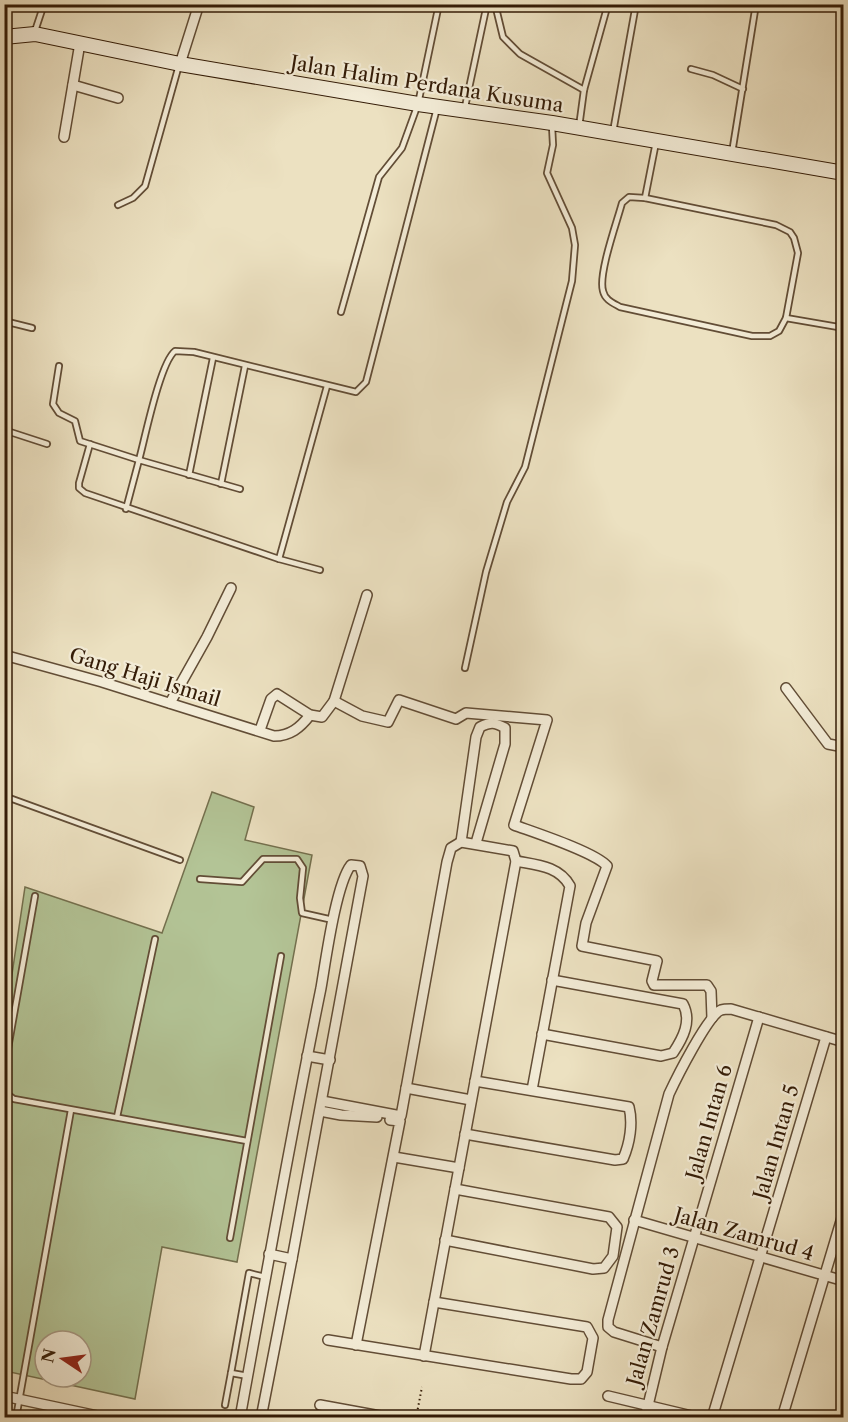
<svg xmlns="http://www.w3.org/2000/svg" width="848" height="1422" font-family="'Libre Caslon Text',serif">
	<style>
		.green { fill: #b3c496; stroke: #74704e; stroke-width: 1.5; fill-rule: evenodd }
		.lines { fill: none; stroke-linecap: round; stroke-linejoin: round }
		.service-casing { stroke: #624d36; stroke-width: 8 }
		.minor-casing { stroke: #624d36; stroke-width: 12 }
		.secondary-casing { stroke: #341c07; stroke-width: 16 }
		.path { stroke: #341c07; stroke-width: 2; stroke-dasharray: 1.5 3; stroke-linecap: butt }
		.service { stroke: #f3ecd7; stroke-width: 4.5 }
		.minor { stroke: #f3ecd7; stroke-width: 9 }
		.secondary { stroke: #f3ecd7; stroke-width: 14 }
		.labels { text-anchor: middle; stroke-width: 4.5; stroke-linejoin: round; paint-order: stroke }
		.street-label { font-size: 20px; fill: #341c07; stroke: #f3ecd7 }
	</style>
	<rect width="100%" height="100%" fill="#ece1c1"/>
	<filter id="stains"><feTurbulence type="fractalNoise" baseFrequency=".00333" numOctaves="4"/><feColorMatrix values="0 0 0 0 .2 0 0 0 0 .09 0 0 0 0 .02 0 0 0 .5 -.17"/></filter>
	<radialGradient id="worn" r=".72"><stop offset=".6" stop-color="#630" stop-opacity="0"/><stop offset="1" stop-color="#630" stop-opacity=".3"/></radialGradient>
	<!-- green -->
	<path class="green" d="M212 792 254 807 245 840 312 855 237 1262 162 1247 135 1399 5 1371 4 1000 8 1001 25 887 162 933ZM45 1341H81V1377H45Z"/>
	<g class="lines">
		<!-- service casing -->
		<g class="service-casing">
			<g id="service">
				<polyline points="495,4 503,37 520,54 584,90"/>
				<polyline points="35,31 44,4"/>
				<polyline points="691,69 713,75 743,89"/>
				<polyline points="465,107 487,4"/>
				<polyline points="579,127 584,90 608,4"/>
				<polyline points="613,132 636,4"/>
				<polyline points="732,153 756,4"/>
				<path d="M629 197 645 198 776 225 790 232 794 238 798 253 786 318 779 331 770 336H752L620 307C613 303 605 300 603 291 598 274 617 222 622 203Z"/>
				<polyline points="645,198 656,142"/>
				<polyline points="118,205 133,198 145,186 179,65"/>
				<polyline points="341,312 379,177 402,148 418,104 439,4"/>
				<polyline points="786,318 844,328"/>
				<polyline points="4,321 32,328"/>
				<path d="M59 366 53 404 59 413 75 421 80 441 139 460C145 438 160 363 175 351L194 352 356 392 366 382 437 108"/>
				<polyline points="4,430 47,444"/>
				<polyline points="90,444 79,483 79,488 85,493 279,559 320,570"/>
				<polyline points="189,475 213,358"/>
				<polyline points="221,484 245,366"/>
				<polyline points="126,509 139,460 240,489"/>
				<polyline points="279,559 327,386"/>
				<polyline points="465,668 486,572 507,502 525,467 572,281 575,245 572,228 547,173 553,145 552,126"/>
				<polyline points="4,796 180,860"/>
				<polyline points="4,877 6,878"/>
				<polyline points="200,879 242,882 263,859 297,859 303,868 300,898 302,913 333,920"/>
				<polyline points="4,1071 35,896"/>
				<polyline points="4,1087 7,1094 14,1099 247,1141"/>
				<polyline points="117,1117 155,939"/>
				<polyline points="230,1238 281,956"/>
				<polyline points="248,1376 231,1373 249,1273 265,1277"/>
				<polyline points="225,1405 231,1373"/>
				<polyline points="16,1418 71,1110"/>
			</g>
		</g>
		<!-- minor casing -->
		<g class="minor-casing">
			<g id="minor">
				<polyline points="180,64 199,4"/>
				<polyline points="73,85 118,98"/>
				<polyline points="64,137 80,43"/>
				<path d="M4 655 102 682 274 736C290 736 300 728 310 715"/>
				<polyline points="786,688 828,744 844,747"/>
				<path d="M334 701 362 716 388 722 399 700 456 719 466 713 547 720 514 825C533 832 595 852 607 866L586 923 582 946 657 961 652 981 654 985H707L711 991 712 1018"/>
				<polyline points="170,703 207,637 231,588"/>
				<polyline points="260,730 271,699 277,694 310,715 322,717 334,701 367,595"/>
				<path d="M461 842 476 737 480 727C491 722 494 722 505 728V744L476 843"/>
				<path d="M516 861C537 865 559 866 570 886L532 1090"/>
				<path d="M542 1034 661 1056 673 1053C683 1038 692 1021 683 1004L552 980"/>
				<polyline points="307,1056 330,1060"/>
				<polyline points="406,1088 471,1100"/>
				<polyline points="322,1101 401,1116 447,862 451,848 461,842 513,851 516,861 424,1356"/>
				<polyline points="320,1111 341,1115 377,1117"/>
				<path d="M465 1134 615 1160 623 1159C630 1143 633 1123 629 1107L475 1081"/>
				<polyline points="394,1157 459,1168"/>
				<polyline points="634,1220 844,1281"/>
				<polyline points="445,1240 593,1269 604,1268 613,1256 617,1227 609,1217 455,1189"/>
				<polyline points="269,1254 292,1259"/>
				<polyline points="328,1340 571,1379 581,1379 587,1372 593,1338 587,1327 434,1302"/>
				<polyline points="356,1345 400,1121 390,1120"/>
				<path d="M662 1347 614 1332 608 1327V1320L669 1094C676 1079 708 1015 721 1010 724 1009 728 1009 731 1009L844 1042"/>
				<polyline points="4,1396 107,1418"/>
				<polyline points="608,1396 700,1418"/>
				<polyline points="320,1405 391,1418"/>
				<polyline points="4,1414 22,1418"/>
				<path d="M240 1418C266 1274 292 1130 321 988 326 959 336 884 351 865L360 866 363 876 292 1259 261 1418"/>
				<polyline points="645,1418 662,1347 759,1017"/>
				<polyline points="712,1418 826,1037"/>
				<polyline points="782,1418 844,1211"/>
			</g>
		</g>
		<!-- secondary casing -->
		<g class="secondary-casing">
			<polyline id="secondary" points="4,37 35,34 180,64 418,104 552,123 844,173"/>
		</g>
		<!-- path -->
		<polyline class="path" points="416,1418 422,1387"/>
		<!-- service -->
		<use href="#service" class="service"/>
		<!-- minor -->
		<use href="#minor" class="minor"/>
		<!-- secondary -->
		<use href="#secondary" class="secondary"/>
	</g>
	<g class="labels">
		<!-- street labels -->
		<g class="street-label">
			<text transform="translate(427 84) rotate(9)" y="7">Jalan Halim Perdana Kusuma</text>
			<text transform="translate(145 677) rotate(17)" y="7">Gang Haji Ismail</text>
			<text transform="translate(709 1122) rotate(-74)" y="7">Jalan Intan 6</text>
			<text transform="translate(776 1142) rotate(-74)" y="7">Jalan Intan 5</text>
			<text transform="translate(744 1234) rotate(16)" y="7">Jalan Zamrud 4</text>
			<text transform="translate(653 1316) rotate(-74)" y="7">Jalan Zamrud 3</text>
		</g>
	</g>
	<!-- margin -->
	<rect width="848" height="1422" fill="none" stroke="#ece1c1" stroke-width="24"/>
	<rect x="6" y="6" width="836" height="1410" fill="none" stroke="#341c07" stroke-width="3"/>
	<rect x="12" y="12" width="824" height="1398" fill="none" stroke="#341c07" stroke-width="1.5"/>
	<!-- north arrow -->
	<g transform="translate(63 1359) rotate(283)"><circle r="28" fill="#f3ecd7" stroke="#a79984" stroke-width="1.5"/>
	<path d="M0-4.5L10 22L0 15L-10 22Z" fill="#8f2418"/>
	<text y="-9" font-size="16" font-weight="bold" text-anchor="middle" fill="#341c07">N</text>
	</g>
	<rect width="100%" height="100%" filter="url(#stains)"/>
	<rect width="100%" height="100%" fill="url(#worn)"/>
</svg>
